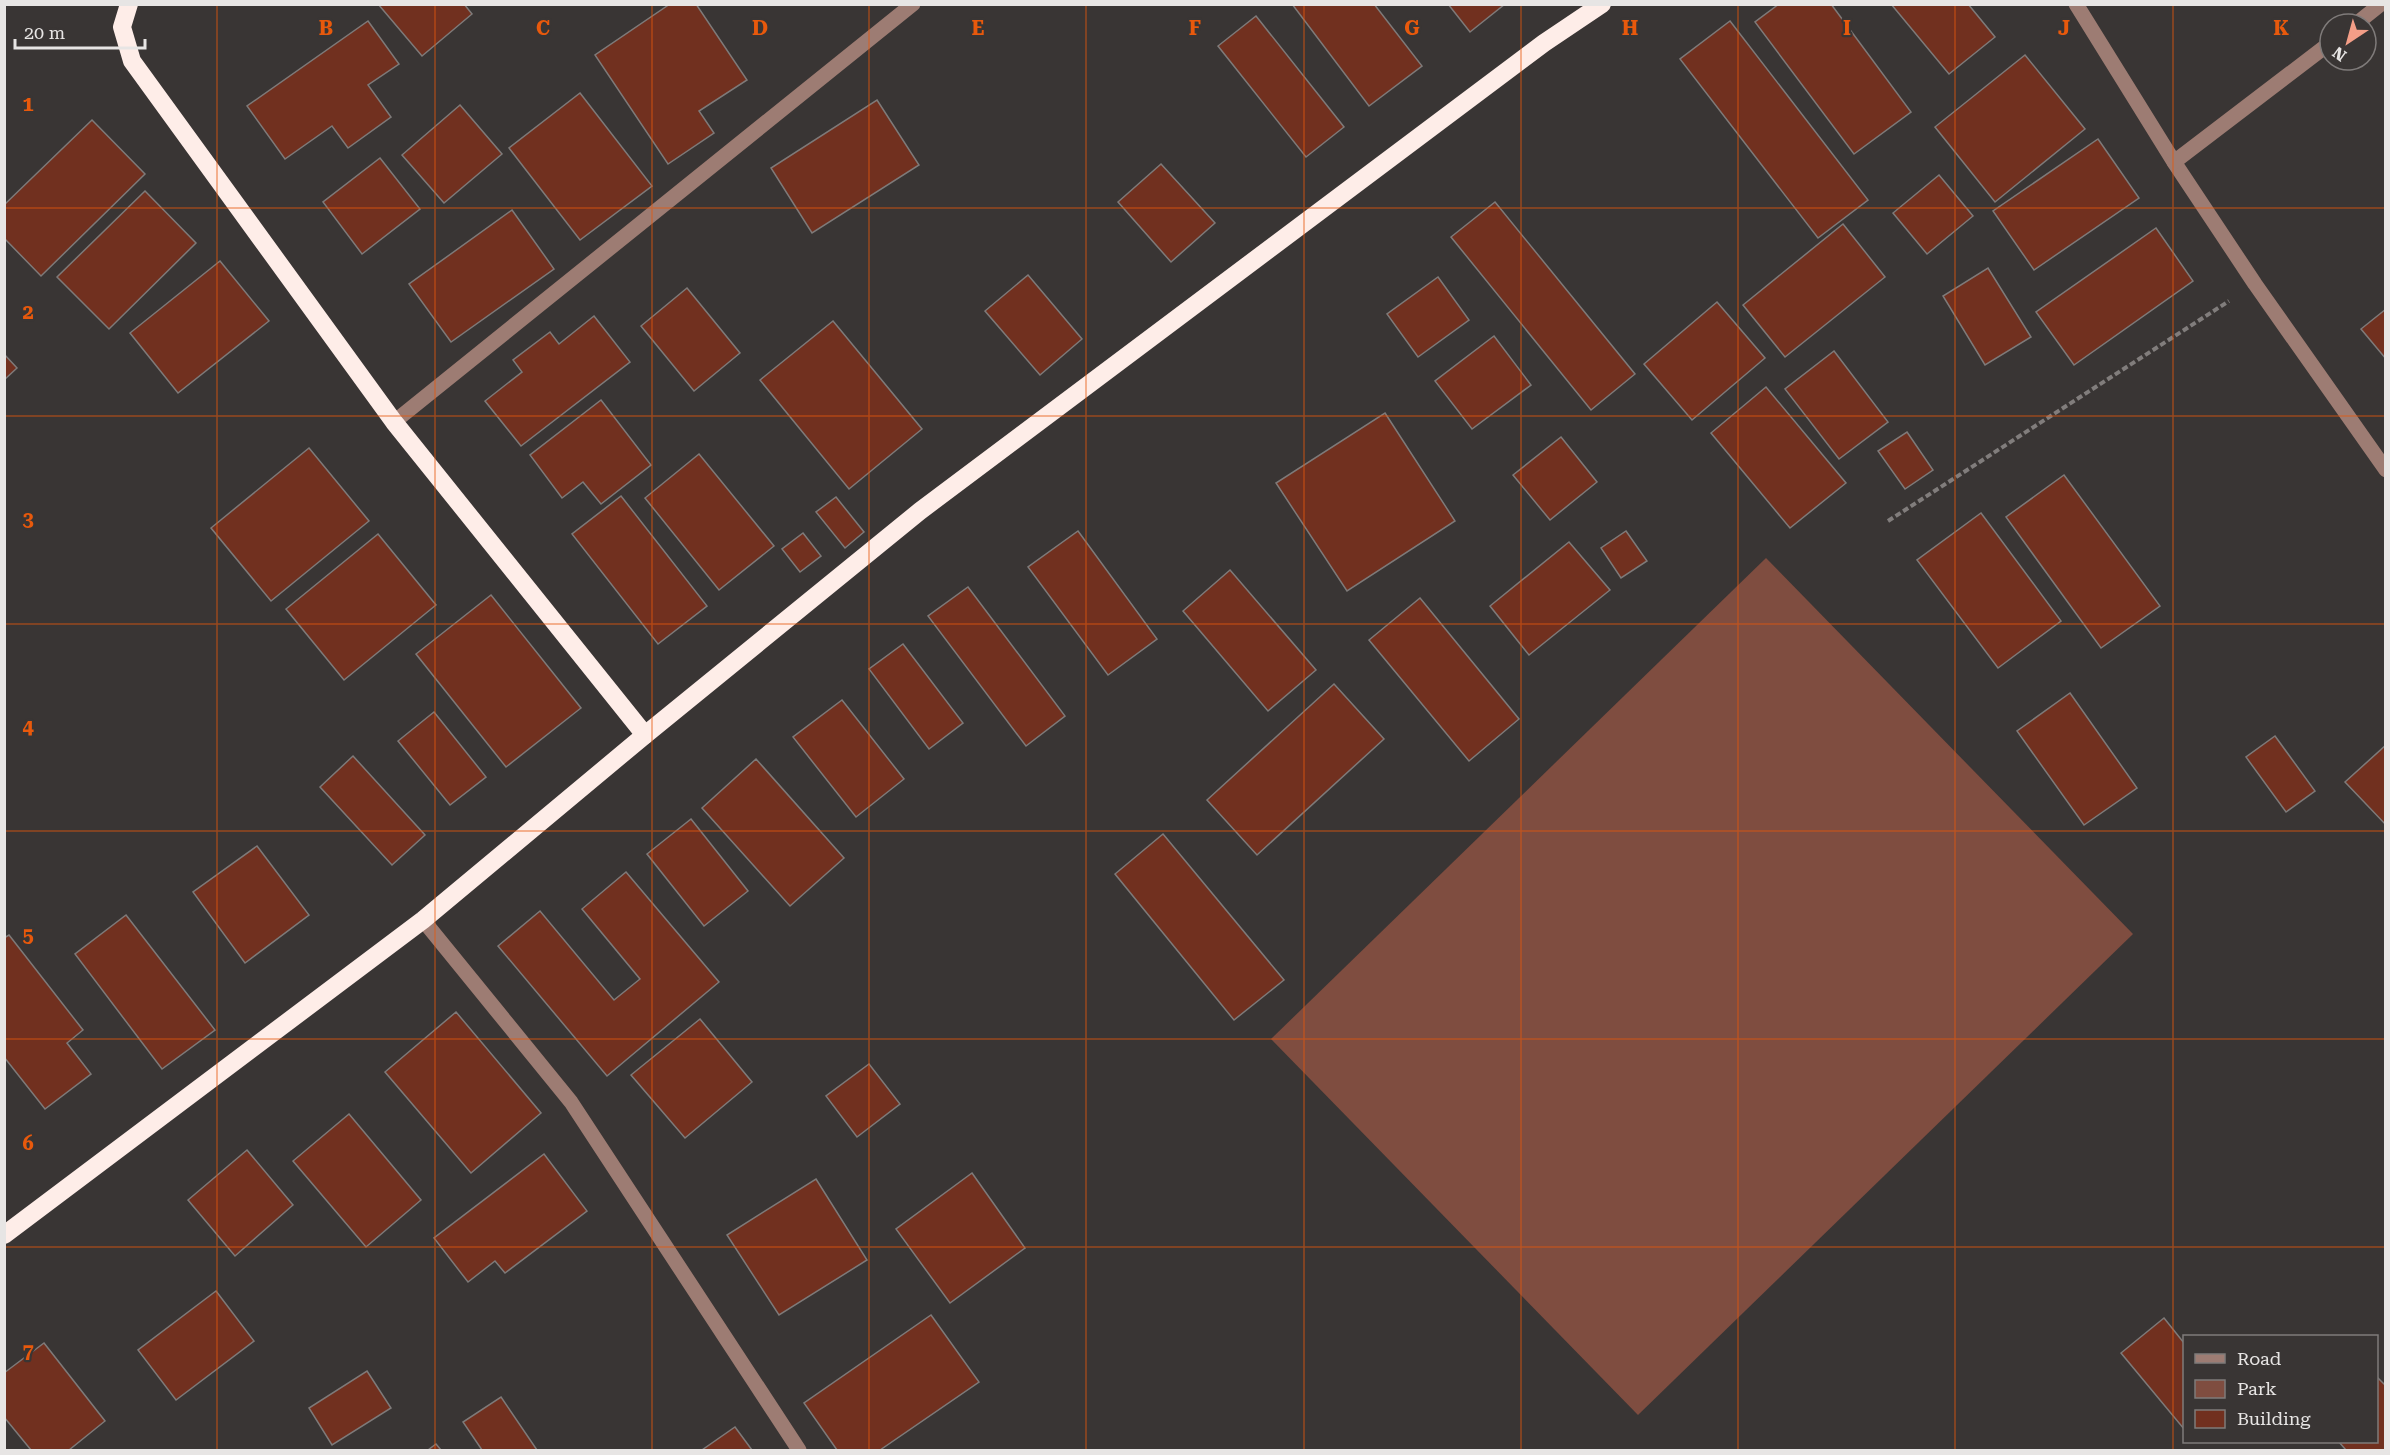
<svg xmlns="http://www.w3.org/2000/svg" width="2390" height="1455" font-family="'Roboto Serif',serif">
	<style>
		.green { fill: #7f4d40 }
		.building { fill: #71301f; stroke: #7e7a79; stroke-width: 1.5 }
		.lines { fill: none; stroke-linecap: round; stroke-linejoin: round }
		.path { stroke: #817d7c; stroke-width: 4; stroke-dasharray: 6 3; stroke-linecap: butt }
		.minor { stroke: #9d7c73; stroke-width: 15 }
		.highway { stroke: #feede8; stroke-width: 18 }
		.grid { fill: none; stroke: #e8590c; stroke-width: 1.5; stroke-opacity: 0.55 }
		.grid-label { font-size: 20px; text-anchor: middle; font-weight: bold; fill: #e8590c; stroke: #393534; stroke-width: 4.5; stroke-linejoin: round; paint-order: stroke }
	</style>
	<rect width="100%" height="100%" fill="#393534"/>
	<!-- green -->
	<polygon class="green" points="1766,558 2133,934 1638,1415 1271,1039"/>
	<!-- building -->
	<g class="building">
		<polygon points="378,4 464,4 472,14 422,56"/>
		<polygon points="670,4 696,4 747,80 699,111 714,133 668,164 595,55"/>
		<polygon points="1292,4 1374,4 1422,66 1369,106"/>
		<polygon points="1448,4 1505,4 1470,32"/>
		<polygon points="1779,4 1831,4 1911,112 1854,154 1755,22"/>
		<polygon points="1891,4 1968,4 1995,37 1949,74"/>
		<polygon points="1256,16 1344,127 1306,157 1218,46"/>
		<polygon points="368,21 399,64 368,85 391,117 348,148 332,126 285,159 247,106"/>
		<polygon points="1730,21 1868,200 1818,238 1680,59"/>
		<polygon points="2025,55 2085,129 1995,202 1935,127"/>
		<polygon points="580,93 652,186 580,240 509,148"/>
		<polygon points="877,100 919,165 812,233 771,168"/>
		<polygon points="460,105 502,154 444,203 402,155"/>
		<polygon points="92,120 145,174 41,276 4,238 4,205"/>
		<polygon points="2098,139 2139,198 2034,270 1993,211"/>
		<polygon points="380,158 420,209 362,254 323,202"/>
		<polygon points="1161,164 1215,223 1171,262 1118,202"/>
		<polygon points="1939,175 1973,216 1927,254 1893,213"/>
		<polygon points="145,191 196,243 109,329 57,277"/>
		<polygon points="1495,202 1635,374 1591,410 1451,237"/>
		<polygon points="512,210 554,269 451,342 409,284"/>
		<polygon points="1843,224 1885,277 1785,357 1743,305"/>
		<polygon points="2156,228 2193,281 2074,365 2036,312"/>
		<polygon points="220,261 269,321 178,393 130,333"/>
		<polygon points="1988,268 2031,337 1985,365 1943,296"/>
		<polygon points="1028,275 1082,339 1040,375 985,311"/>
		<polygon points="1438,277 1469,320 1418,357 1387,314"/>
		<polygon points="687,288 740,353 694,391 641,326"/>
		<polygon points="1717,302 1765,358 1692,420 1644,364"/>
		<polygon points="2386,309 2386,359 2361,329"/>
		<polygon points="594,316 630,362 521,446 485,401 522,372 513,360 550,332 559,344"/>
		<polygon points="833,321 922,429 849,489 760,380"/>
		<polygon points="1494,336 1531,385 1472,429 1435,381"/>
		<polygon points="1834,351 1888,422 1839,459 1785,389"/>
		<polygon points="4,354 17,368 4,380"/>
		<polygon points="1766,387 1846,483 1790,528 1711,433"/>
		<polygon points="601,400 651,465 601,504 583,482 562,498 530,455"/>
		<polygon points="1385,413 1455,521 1347,591 1276,483"/>
		<polygon points="1907,432 1933,470 1905,489 1878,451"/>
		<polygon points="1561,437 1597,482 1550,520 1513,475"/>
		<polygon points="309,448 369,521 271,601 211,528"/>
		<polygon points="699,454 774,546 719,590 645,498"/>
		<polygon points="2064,475 2160,606 2101,648 2006,517"/>
		<polygon points="621,496 707,606 658,644 572,534"/>
		<polygon points="836,497 864,532 845,548 816,512"/>
		<polygon points="1981,513 2061,621 1998,668 1917,560"/>
		<polygon points="1078,531 1157,639 1108,675 1028,567"/>
		<polygon points="1626,531 1647,561 1621,578 1601,548"/>
		<polygon points="803,533 821,556 800,572 782,549"/>
		<polygon points="378,534 436,605 344,680 286,609"/>
		<polygon points="1569,542 1610,590 1529,655 1490,606"/>
		<polygon points="1230,570 1316,670 1268,711 1183,611"/>
		<polygon points="968,587 1065,716 1026,746 928,616"/>
		<polygon points="491,595 581,708 506,767 416,654"/>
		<polygon points="1420,598 1519,719 1469,761 1369,640"/>
		<polygon points="903,644 963,723 929,749 869,669"/>
		<polygon points="1334,684 1384,739 1257,855 1207,800"/>
		<polygon points="2070,693 2137,788 2084,825 2017,731"/>
		<polygon points="842,700 904,779 856,817 793,737"/>
		<polygon points="434,712 486,777 450,805 398,741"/>
		<polygon points="2275,736 2315,791 2286,812 2246,757"/>
		<polygon points="2386,745 2386,825 2345,782"/>
		<polygon points="353,756 425,835 392,865 320,787"/>
		<polygon points="756,759 844,858 790,906 702,808"/>
		<polygon points="691,819 748,891 704,926 647,854"/>
		<polygon points="1163,834 1284,980 1234,1020 1115,874"/>
		<polygon points="257,846 309,915 245,963 193,892"/>
		<polygon points="626,872 719,982 607,1076 498,946 540,911 614,1000 640,979 582,909"/>
		<polygon points="126,915 215,1030 162,1069 75,954"/>
		<polygon points="9,935 83,1030 67,1043 91,1074 45,1109 4,1057 4,938"/>
		<polygon points="456,1012 541,1113 471,1173 385,1072"/>
		<polygon points="700,1019 752,1082 685,1138 631,1075"/>
		<polygon points="869,1064 900,1104 857,1137 826,1096"/>
		<polygon points="349,1114 421,1200 366,1247 293,1161"/>
		<polygon points="247,1150 293,1205 235,1256 188,1200"/>
		<polygon points="544,1154 587,1211 505,1273 495,1261 468,1282 434,1238"/>
		<polygon points="972,1173 1025,1248 950,1303 896,1229"/>
		<polygon points="816,1179 867,1260 779,1315 727,1235"/>
		<polygon points="216,1291 254,1341 176,1400 138,1350"/>
		<polygon points="931,1315 979,1382 880,1450 837,1450 804,1403"/>
		<polygon points="2164,1318 2184,1343 2184,1429 2121,1353"/>
		<polygon points="44,1343 105,1421 69,1450 31,1450 4,1417 4,1373"/>
		<polygon points="367,1371 391,1408 332,1445 309,1408"/>
		<polygon points="2376,1376 2386,1386 2386,1450 2346,1450 2339,1442 2376,1442"/>
		<polygon points="501,1397 537,1450 482,1450 463,1422"/>
		<polygon points="735,1427 752,1450 702,1450"/>
		<polygon points="436,1444 441,1450 428,1450"/>
	</g>
	<g class="lines">
		<!-- path -->
		<polyline class="path" points="1888,521 2229,301"/>
		<!-- minor -->
		<g class="minor">
			<polyline points="2076,4 2174,162 2255,284 2386,470"/>
			<polyline points="2356,24 2381,4"/>
			<polyline points="2174,162 2330,43"/>
			<polyline points="394,422 913,4"/>
			<polyline points="423,920 571,1102 799,1450"/>
		</g>
		<!-- highway -->
		<g class="highway">
			<polyline points="129,4 122,27 132,61 394,422 645,735"/>
			<polyline points="4,1235 423,920 645,735 920,511 1544,43 1602,4"/>
		</g>
	</g>
	<!-- grid -->
	<path class="grid" d="M217 4V1450M435 4V1450M652 4V1450M869 4V1450M1086 4V1450M1304 4V1450M1521 4V1450M1738 4V1450M1955 4V1450M2173 4V1450M4 208H2386M4 416H2386M4 624H2386M4 831H2386M4 1039H2386M4 1247H2386"/>
	<g class="grid-label">
		<text x="326" y="35">B</text>
		<text x="543" y="35">C</text>
		<text x="760" y="35">D</text>
		<text x="978" y="35">E</text>
		<text x="1195" y="35">F</text>
		<text x="1412" y="35">G</text>
		<text x="1630" y="35">H</text>
		<text x="1847" y="35">I</text>
		<text x="2064" y="35">J</text>
		<text x="2281" y="35">K</text>
		<text x="28" y="111">1</text>
		<text x="28" y="319">2</text>
		<text x="28" y="526">3</text>
		<text x="28" y="734">4</text>
		<text x="28" y="942">5</text>
		<text x="28" y="1150">6</text>
		<text x="28" y="1358">7</text>
	</g>
	<!-- border -->
	<rect width="2390" height="1455" fill="none" stroke="#e7e5e4" stroke-width="12"/>
	<!-- legend -->
	<rect x="2183" y="1335" width="195" height="108" fill="#393534" stroke="#7f7b7a" stroke-width="1.5"/>
	<rect x="2195" y="1354" width="30" height="9" fill="#9d7c73" stroke="#7f7b7a" stroke-width="1.5"/>
	<text x="2237" y="1365" font-size="18" fill="#e7e5e4">Road</text>
	<rect x="2195" y="1380" width="30" height="18" fill="#7f4d40" stroke="#7f7b7a" stroke-width="1.5"/>
	<text x="2237" y="1395" font-size="18" fill="#e7e5e4">Park</text>
	<rect x="2195" y="1410" width="30" height="18" fill="#71301f" stroke="#7f7b7a" stroke-width="1.5"/>
	<text x="2237" y="1425" font-size="18" fill="#e7e5e4">Building</text>
	<!-- north arrow -->
	<g transform="translate(2348 42) rotate(216)"><circle r="28" fill="#393534" stroke="#7f7b7a" stroke-width="1.5"/>
	<path d="M0-4.5L10 22L0 15L-10 22Z" fill="#f49e87"/>
	<text y="-9" font-size="16" font-weight="bold" text-anchor="middle" fill="#e7e5e4">N</text>
	</g>
	<!-- scale -->
	<path d="M15 39v9h130v-9" fill="none" stroke="#e7e5e4" stroke-width="3"/>
	<text x="24" y="39" font-size="18" fill="#e7e5e4" stroke="#393534" stroke-width="4.5" paint-order="stroke">20 m</text>
</svg>
